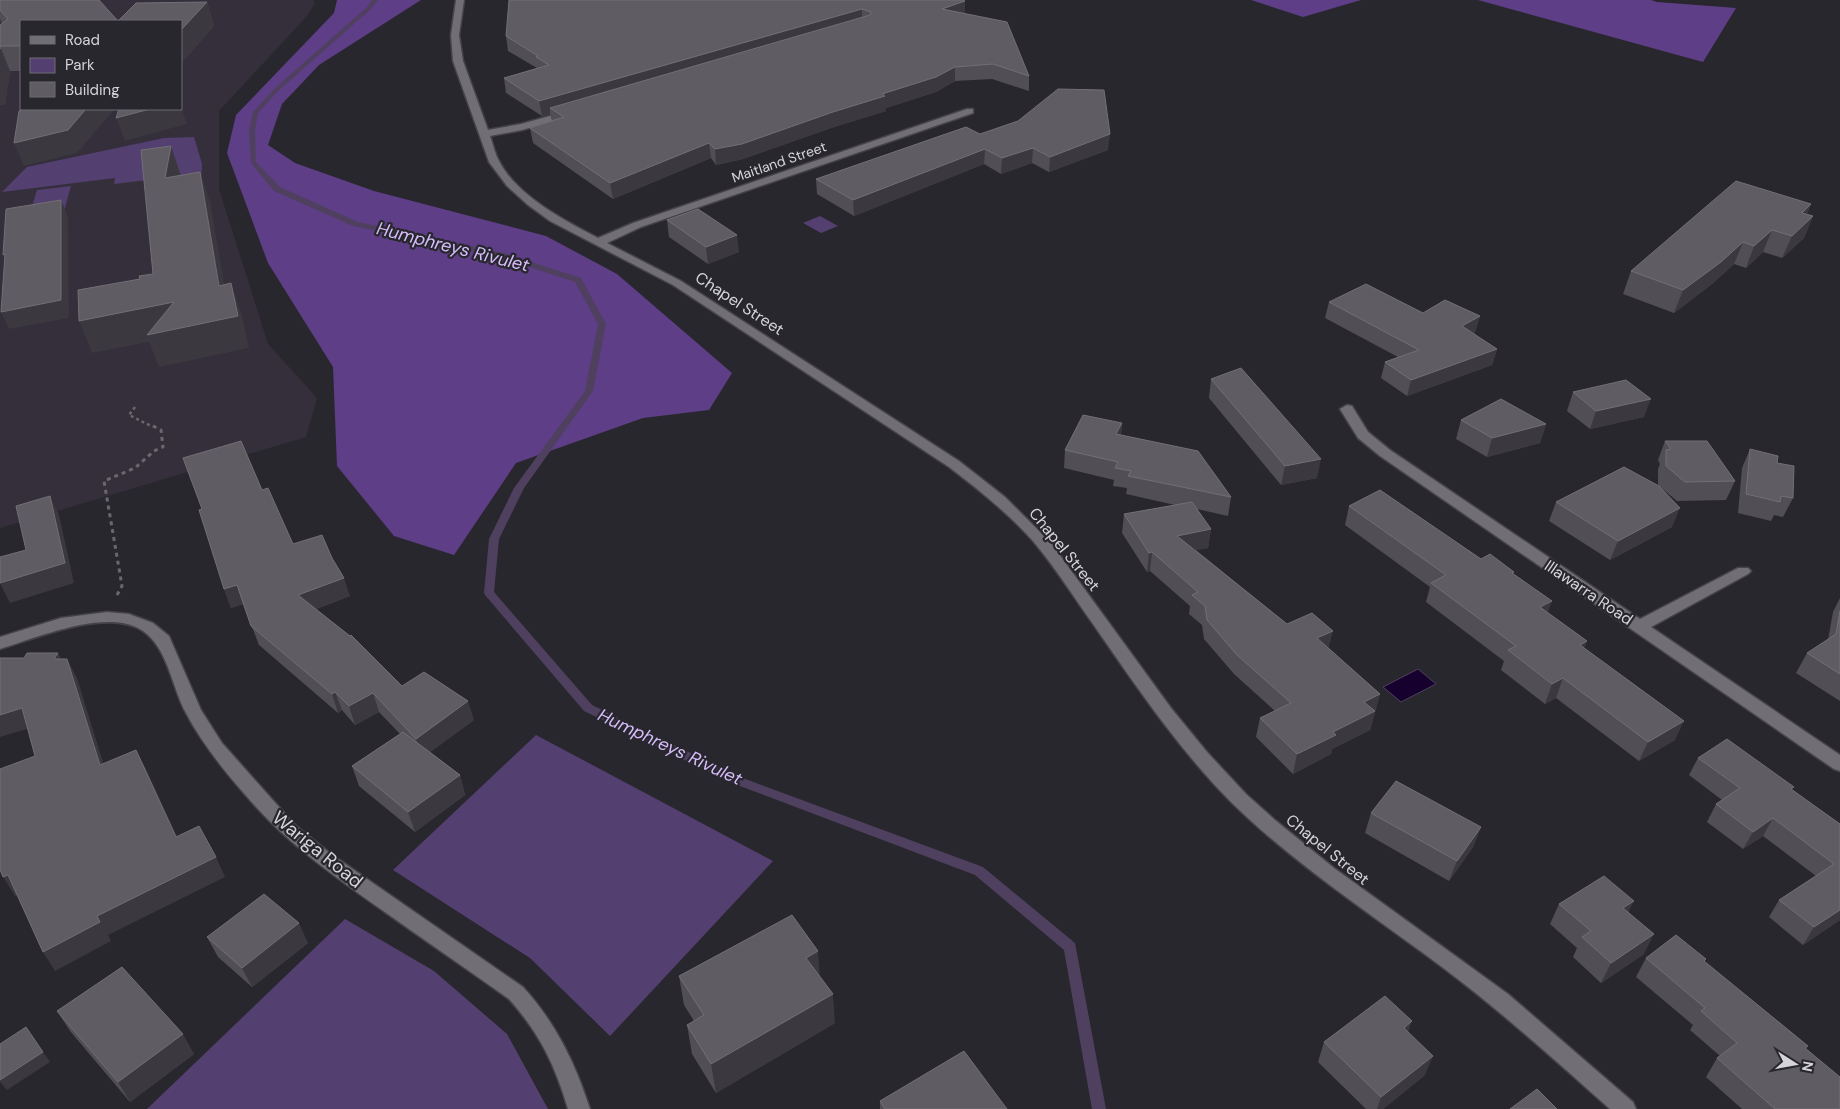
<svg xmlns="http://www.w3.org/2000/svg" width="1840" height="1109" font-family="'DM Sans',sans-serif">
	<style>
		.built { fill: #342f3b; fill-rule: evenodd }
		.green { fill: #543f71 }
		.forest { fill: #5e3e86 }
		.water { fill: #16002d; stroke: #4f4060 }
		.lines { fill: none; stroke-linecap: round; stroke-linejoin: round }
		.stream { fill: #4f4060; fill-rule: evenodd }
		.minor-casing { stroke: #454348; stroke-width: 3 }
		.path-far1 { stroke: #69686d; stroke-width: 2.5; stroke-dasharray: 3 3; stroke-linecap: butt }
		.path { stroke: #69686d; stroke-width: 3; stroke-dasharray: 4 4; stroke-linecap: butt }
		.minor { fill: #716e76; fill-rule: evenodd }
		.wall { fill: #514e55 }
		.shaded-wall { fill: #3b383f }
		.building { fill: #5f5c63; stroke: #726f75 }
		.labels { text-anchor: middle; stroke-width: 4.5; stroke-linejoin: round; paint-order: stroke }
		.far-street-label { font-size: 14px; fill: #d5d4d8; stroke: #29272e }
		.street-label { font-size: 16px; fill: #d5d4d8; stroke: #29272e }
		.water-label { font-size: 18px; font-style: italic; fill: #d5bdfa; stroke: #29272e }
		.near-street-label { font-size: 19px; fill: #d5d4d8; stroke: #29272e }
	</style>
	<rect width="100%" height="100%" fill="#29272e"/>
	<!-- built -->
	<path class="built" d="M0 0H313L315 3 307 16 219 111V189L268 344 317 398 306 437 0 528ZM21 21H181V109H21Z"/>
	<!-- green -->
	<g class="green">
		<polygon points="194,137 202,164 201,186 181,176 114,184 115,178 2,192 27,167 164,138"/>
		<polygon points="71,186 64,211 29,216 37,190"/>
		<polygon points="820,216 838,226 821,233 803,223"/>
		<polygon points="536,735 773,861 610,1036 530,958 393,870"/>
		<polygon points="345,919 434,971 507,1034 548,1109 147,1109"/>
	</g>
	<!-- forest -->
	<g class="forest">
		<polygon points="337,0 421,0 319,65 282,104 268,145 295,163 374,191 546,236 617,274 732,373 709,410 643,418 516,463 454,555 394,536 337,466 333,367 268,263 227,153 236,115 334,13"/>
		<polygon points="1251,0 1361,0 1303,17"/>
		<polygon points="1478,0 1651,0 1657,2 1736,8 1703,62"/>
	</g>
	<!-- water -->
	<polygon class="water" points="1418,669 1436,684 1401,702 1383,687"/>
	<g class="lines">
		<!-- stream -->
		<polygon class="stream" points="372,0 378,0 371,9 278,91 258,113 255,131 256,162 280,187 358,222 504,253 581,278 606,324 593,391 524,488 499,539 494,592 592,705 740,777 983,867 1075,943 1106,1109 1092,1109 1064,950 975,875 732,783 584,711 485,595 484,593 489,539 514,488 585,391 598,324 575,282 499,257 353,226 274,191 251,163 249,131 253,112 274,89 367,7"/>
		<!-- minor casing -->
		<g class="minor-casing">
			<g id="minor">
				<path d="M456 0H464L459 35 463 61 488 130 521 124 571 110 576 113 574 115 522 130 490 136C493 144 495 154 499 161 517 196 565 221 598 238L633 223 967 109H973V113L641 227 607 243 681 281 959 461 1005 497 1051 543 1171 708 1207 752 1246 794 1275 820 1334 868 1508 994 1633 1102 1636 1109H1610C1556 1061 1503 1013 1446 970 1374 916 1298 867 1233 804 1179 750 1136 686 1093 624 1073 596 1055 567 1033 541 1008 513 979 490 949 467L673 285 550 221 528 205 507 186 489 162 453 61 451 35Z"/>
				<polygon points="1347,405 1352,406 1368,432 1390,450 1640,619 1738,568 1748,568 1751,571 1748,574 1651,627 1840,755 1840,771 1834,769 1380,456 1358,438 1340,409"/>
				<path d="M107 612 129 614 153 623 169 636 201 710 222 743 296 826 331 854 523 987C556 1023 575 1063 590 1109H568C555 1065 540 1034 509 999 467 969 424 940 382 910 334 876 287 843 249 799 225 772 203 745 186 713 172 688 168 648 143 631 108 607 37 638 0 649V637L61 618Z"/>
			</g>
		</g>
		<!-- path-far1 -->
		<polyline class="path-far1" points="135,407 129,415 151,426"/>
		<!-- path -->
		<polyline class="path" points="117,595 122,586 104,481 135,468 154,451 163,447 161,430 149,424"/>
		<!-- minor -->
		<use href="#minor" class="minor"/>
	</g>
	<!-- wall -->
	<g class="wall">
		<polygon points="0,0 118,21 207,2 214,26 181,63 181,21 21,21 21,71 10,71 5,104 0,105 0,25 2,24 0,19"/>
		<polygon points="965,1 965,14 1029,76 1029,91 992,79 955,81 936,92 886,108 886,111 834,127 743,159 716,165 711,158 613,199 533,143 530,128 552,121 550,114 542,116 506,93 504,78 537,68 508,51 506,36"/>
		<polygon points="980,134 1108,150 1049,172 1032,163 1001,174 984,164 854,216 817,194 816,179"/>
		<polygon points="1811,204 1807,214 1813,216 1804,238 1782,258 1763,252 1746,268 1734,264 1712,284 1674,313 1623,294 1631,271"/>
		<polygon points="667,220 739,252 708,264 669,237"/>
		<polygon points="1329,302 1423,313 1480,316 1475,332 1473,334 1497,349 1492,365 1407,396 1381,378 1385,362 1398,357 1325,318"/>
		<polygon points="1211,379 1317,478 1281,485 1209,398"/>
		<polygon points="1573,392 1644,417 1590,429 1567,411"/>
		<polygon points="1461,420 1546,424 1540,443 1487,457 1456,439"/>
		<polygon points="1122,423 1121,435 1231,497 1228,516 1197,509 1211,529 1208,548 1196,550 1287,624 1329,649 1380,694 1370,730 1332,749 1331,754 1293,774 1256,737 1260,718 1275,711 1234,674 1204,639 1202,625 1189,614 1190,606 1150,571 1147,572 1122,533 1124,514 1175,505 1126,494 1127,488 1113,486 1114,480 1064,468 1065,450"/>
		<polygon points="1665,441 1735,481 1726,500 1677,501 1658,485 1658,469 1660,464 1658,460"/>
		<polygon points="1750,449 1777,463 1793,498 1783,517 1774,515 1771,521 1738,513 1742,468"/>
		<polygon points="262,490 293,544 332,558 350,596 316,609 402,686 474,720 430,752 460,775 465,795 415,832 359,786 352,766 400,734 379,712 355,725 342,710 338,713 259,645 243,604 231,608 224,589"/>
		<polygon points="1556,502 1672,527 1610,560 1549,521"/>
		<polygon points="1349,506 1481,559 1514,572 1513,574 1547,612 1675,740 1639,761 1556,698 1545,704 1501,670 1504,661 1426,602 1430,587 1345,525"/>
		<polygon points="1840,598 1840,701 1796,673 1807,653 1828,640 1833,612"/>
		<polygon points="1698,758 1792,790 1840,824 1840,920 1803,945 1769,917 1779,900 1816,876 1763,836 1743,849 1707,822 1716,804 1722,800 1689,775"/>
		<polygon points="1371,813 1481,827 1473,847 1449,881 1365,833"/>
		<polygon points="1559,904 1628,913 1644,954 1601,983 1573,957 1577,948 1550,924"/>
		<polygon points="207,937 308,943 252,987 218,957"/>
		<polygon points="1646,958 1706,959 1704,962 1808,1046 1806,1048 1840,1109 1742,1109 1706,1077 1717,1058 1720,1056 1690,1030 1693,1025 1636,977"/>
		<polygon points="679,976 820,977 835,1023 716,1093 692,1054 687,1025 694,1021 684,1005"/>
		<polygon points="57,1011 194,1054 130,1102 70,1031"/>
		<polygon points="1408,1032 1425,1075 1383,1109 1366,1109 1318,1062 1324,1042"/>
		<polygon points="880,1101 1007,1109 880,1109"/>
	</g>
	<!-- shaded-wall -->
	<g class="shaded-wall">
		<polygon points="965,1 965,14 942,9"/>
		<polygon points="207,2 214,26 181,63 181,30"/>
		<polygon points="862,9 862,23 550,108 550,114 542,116 539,101"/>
		<polygon points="0,46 10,71 5,104 0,105"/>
		<polygon points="955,67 955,81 936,92 886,108 886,111 834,127 743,159 716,165 715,149 882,94"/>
		<polygon points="181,108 187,124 125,141 116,118 150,109 181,109"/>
		<polygon points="86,109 112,109 113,111 77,153 24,166 14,143"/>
		<polygon points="1110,134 1108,150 1049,172 1050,157"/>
		<polygon points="709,143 711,158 613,199 610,183"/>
		<polygon points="171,146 181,176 165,178"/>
		<polygon points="1033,148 1032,163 1001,174 1002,158"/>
		<polygon points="985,149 984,164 854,216 853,200"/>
		<polygon points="200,172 210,201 230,318 219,286"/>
		<polygon points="61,200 68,217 69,318 9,329 1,312"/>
		<polygon points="1811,204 1802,226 1802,213"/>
		<polygon points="1813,216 1804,238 1782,258 1792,236"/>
		<polygon points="1772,230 1763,252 1746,268 1754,246"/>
		<polygon points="737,235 739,252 708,264 706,247"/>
		<polygon points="1743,242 1734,264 1712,284 1674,313 1683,290"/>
		<polygon points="231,283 242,315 249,348 159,367 149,342 92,353 79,321"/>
		<polygon points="1480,316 1475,332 1458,343 1462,326"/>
		<polygon points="1497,349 1492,365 1407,396 1411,380"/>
		<polygon points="1651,399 1644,417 1590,429 1596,411"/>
		<polygon points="1122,423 1120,441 1116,434"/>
		<polygon points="1546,424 1540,443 1487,457 1492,438"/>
		<polygon points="1321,459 1317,478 1281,485 1285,466"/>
		<polygon points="50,496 59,515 74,583 10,603 0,583 65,563"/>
		<polygon points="1680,508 1672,527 1610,560 1618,541"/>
		<polygon points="1211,529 1208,548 1175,554 1177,536"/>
		<polygon points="1152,552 1150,571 1147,572 1149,553"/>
		<polygon points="344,578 350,596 304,614 298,595"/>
		<polygon points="237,585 244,604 231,608 224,589"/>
		<polygon points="1552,601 1545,620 1540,607"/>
		<polygon points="1333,631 1328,650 1317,638"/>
		<polygon points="1587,641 1580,661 1580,645"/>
		<polygon points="58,653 68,672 54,659"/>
		<polygon points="67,659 77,678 110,785 100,765"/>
		<polygon points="1563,678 1556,698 1545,704 1552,684"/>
		<polygon points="335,692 342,710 338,713 332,694"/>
		<polygon points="373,693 379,712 355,725 349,706"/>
		<polygon points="1380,694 1370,730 1332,749 1331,754 1293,774 1297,754 1333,732 1364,702"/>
		<polygon points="468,701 474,720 422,758 416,739"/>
		<polygon points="22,708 33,727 0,737 0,715"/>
		<polygon points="1684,721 1675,740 1639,761 1648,742"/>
		<polygon points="136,750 146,769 186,856 176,837"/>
		<polygon points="460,775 465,795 415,832 408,812"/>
		<polygon points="1773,818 1763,836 1743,849 1753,832"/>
		<polygon points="1481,827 1473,847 1449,881 1457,861"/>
		<polygon points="216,857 225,877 108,935 111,941 55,971 43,952 97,916"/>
		<polygon points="8,875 20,894 15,896 3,877"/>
		<polygon points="1634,901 1624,921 1623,908"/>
		<polygon points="1840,910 1840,920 1803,945 1814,927"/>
		<polygon points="299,923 308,943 252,987 242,968"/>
		<polygon points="1654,934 1644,954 1601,983 1611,963"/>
		<polygon points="818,951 820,980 806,958"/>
		<polygon points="833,994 835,1023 716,1093 711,1064"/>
		<polygon points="1412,1021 1405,1041 1404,1028"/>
		<polygon points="183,1034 194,1054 130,1102 118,1082"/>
		<polygon points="43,1052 50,1062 7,1090 0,1082 0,1080"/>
		<polygon points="1433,1056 1425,1075 1383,1109 1377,1109 1381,1097"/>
	</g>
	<!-- building -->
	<g class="building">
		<polygon points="0,0 99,0 118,21 136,3 207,2 181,30 181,21 21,21 21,46 0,46 0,49 0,25 8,19 0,10"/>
		<polygon points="509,0 963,0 965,1 942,9 1007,22 1029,76 993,64 955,67 936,77 882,94 885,96 833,112 742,144 715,149 709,143 610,183 530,128 564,117 550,108 870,15 871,12 862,9 539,101 504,78 549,65 536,57 538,56 506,36"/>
		<polygon points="1058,89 1104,90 1110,134 1050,157 1033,148 1002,158 985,149 853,200 816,179 966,127 980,134 1018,121"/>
		<polygon points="26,109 86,109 68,130 14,143 19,111"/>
		<polygon points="119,109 150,109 116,118"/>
		<polygon points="171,146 165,178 200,172 219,286 231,283 238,316 147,335 174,302 79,321 78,290 140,279 139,276 153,274 141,150"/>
		<polygon points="1736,181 1811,204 1802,213 1813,216 1792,236 1772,230 1754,246 1743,242 1721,262 1683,290 1631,271"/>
		<polygon points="61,200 61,300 1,312 5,254 3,255 6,209"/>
		<polygon points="698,209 737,235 706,247 667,220"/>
		<polygon points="1366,284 1423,313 1445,300 1480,316 1462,326 1497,349 1411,380 1385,362 1419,350 1329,302"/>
		<polygon points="1241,368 1321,459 1285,466 1211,379"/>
		<polygon points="1626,380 1651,399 1596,411 1573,392"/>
		<polygon points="1501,399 1546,424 1492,438 1461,420"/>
		<polygon points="1083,415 1122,423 1116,434 1198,451 1231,497 1128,476 1131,471 1115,468 1118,462 1065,450"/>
		<polygon points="241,441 262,490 268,488 293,544 322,535 332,558 344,578 298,595 350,636 351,635 402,686 424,672 468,701 416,739 373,693 349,706 335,692 332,694 251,626 237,585 224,589 199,510 202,509 183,458"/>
		<polygon points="1665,441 1707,441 1735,481 1685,482 1666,466 1666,450 1671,449"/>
		<polygon points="1750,449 1778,456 1777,463 1794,466 1793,498 1781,496 1780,502 1746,494"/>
		<polygon points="1624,467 1659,486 1680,508 1618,541 1556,502"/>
		<polygon points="1380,490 1481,559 1490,554 1514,572 1512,573 1552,601 1540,607 1587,641 1580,645 1684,721 1648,742 1563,678 1552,684 1508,650 1516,646 1431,583 1446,575 1349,506"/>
		<polygon points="50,496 65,563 0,583 0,557 26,550 16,506"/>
		<polygon points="1192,502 1211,529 1177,536 1287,624 1312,613 1333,631 1317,638 1380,694 1364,702 1375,711 1333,732 1336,735 1297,754 1260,718 1291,703 1237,655 1207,620 1205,606 1192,595 1198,592 1152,552 1149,553 1124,514"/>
		<polygon points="1840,611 1840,674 1807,653 1836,634"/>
		<polygon points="27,653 58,653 54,659 67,659 100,765 136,750 176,837 199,826 216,857 97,916 100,922 43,952 8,875 3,877 0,870 0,769 35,756 22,708 0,715 0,658 24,658"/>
		<polygon points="403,732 460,775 408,812 352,766"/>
		<polygon points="1727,739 1794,787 1791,789 1840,824 1840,910 1814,927 1779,900 1834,864 1773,818 1753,832 1716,804 1740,788 1698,758"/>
		<polygon points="1396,781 1481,827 1457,861 1371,813"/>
		<polygon points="1604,876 1634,901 1623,908 1654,934 1611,963 1582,937 1591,931 1559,904"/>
		<polygon points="264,894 299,923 242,968 207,937"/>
		<polygon points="792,915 818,951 806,958 833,994 711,1064 687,1025 704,1015 679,976"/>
		<polygon points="1676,935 1706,959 1704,961 1808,1046 1805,1048 1840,1077 1840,1109 1775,1109 1717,1058 1737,1043 1701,1011 1705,1008 1646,958"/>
		<polygon points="122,967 183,1034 118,1082 57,1011"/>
		<polygon points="1385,996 1412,1021 1404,1028 1433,1056 1381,1097 1324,1042"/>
		<polygon points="26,1027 43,1052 0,1080 0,1044"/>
		<polygon points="964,1051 1007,1109 885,1109 880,1101"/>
		<polygon points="1537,1089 1557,1109 1510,1109"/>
	</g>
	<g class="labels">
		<!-- far-street labels -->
		<g class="far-street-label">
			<text transform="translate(779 162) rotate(-19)" y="5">Maitland Street</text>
		</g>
		<!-- street labels -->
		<g class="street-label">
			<text transform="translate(740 303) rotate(33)" y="6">Chapel Street</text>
			<text transform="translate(1065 549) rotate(51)" y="6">Chapel Street</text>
			<text transform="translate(1589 592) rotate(34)" y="6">Illawarra Road</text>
			<text transform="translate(1328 849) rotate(39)" y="6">Chapel Street</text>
		</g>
		<!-- water labels -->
		<g class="water-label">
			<text transform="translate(453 247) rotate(14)" y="6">Humphreys Rivulet</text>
			<text transform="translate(670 747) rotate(25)" y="6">Humphreys Rivulet</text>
		</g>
		<!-- near-street labels -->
		<g class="near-street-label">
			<text transform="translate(318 849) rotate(39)" y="7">Wariga Road</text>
		</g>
	</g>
	<!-- legend -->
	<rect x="20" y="20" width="162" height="90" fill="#29272e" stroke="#6e6c72"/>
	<rect x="30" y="36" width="25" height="8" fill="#716e76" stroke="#6e6c72"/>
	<text x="65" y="45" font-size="15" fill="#d5d4d8">Road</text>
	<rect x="30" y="58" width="25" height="15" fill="#543f71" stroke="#6e6c72"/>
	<text x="65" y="70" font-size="15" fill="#d5d4d8">Park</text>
	<rect x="30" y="82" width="25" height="15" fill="#5f5c63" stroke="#6e6c72"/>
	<text x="65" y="95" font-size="15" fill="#d5d4d8">Building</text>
	<!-- north arrow -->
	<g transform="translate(1795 1064) rotate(101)" stroke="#29272e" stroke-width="4" paint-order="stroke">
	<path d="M0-4L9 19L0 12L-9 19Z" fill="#d5d4d8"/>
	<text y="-8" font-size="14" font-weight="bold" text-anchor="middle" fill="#d5d4d8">N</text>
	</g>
</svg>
